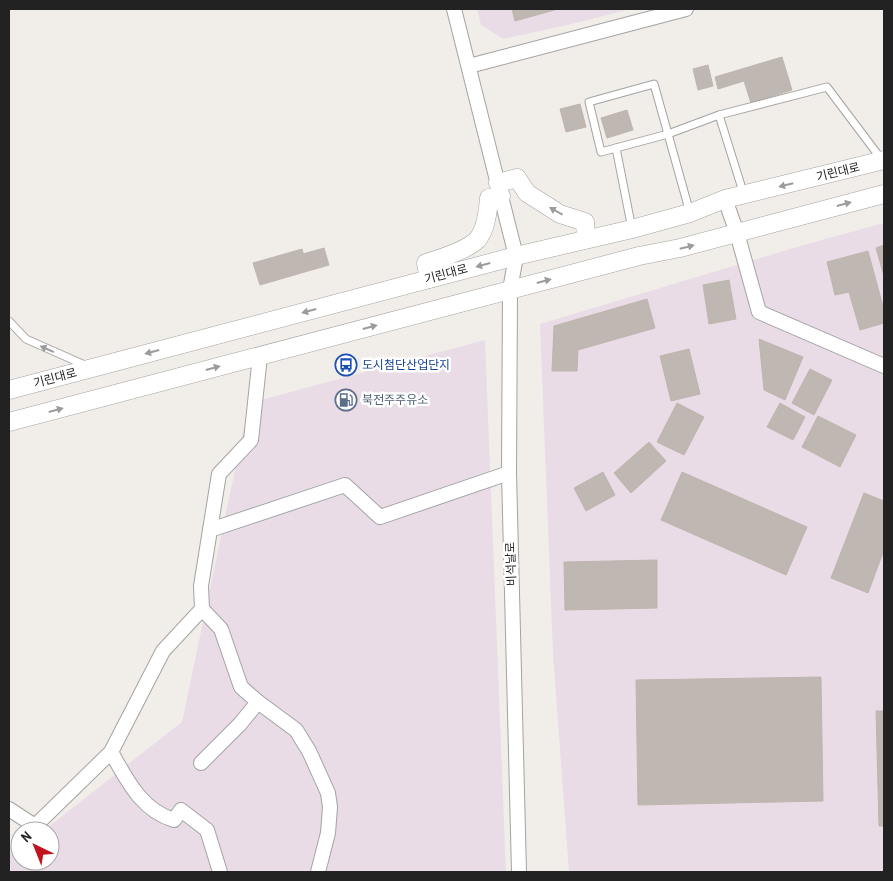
<svg xmlns="http://www.w3.org/2000/svg" width="893" height="881" font-family="'Archivo Narrow','Noto Sans KR',sans-serif">
	<style>
		.industrial { fill: #e9dce7 }
		.building { fill: #beb7b2; stroke: #c1b5ad }
		.lines { fill: none; stroke-linecap: round; stroke-linejoin: round }
		.service-casing { stroke: #a3a3a3; stroke-width: 9 }
		.minor-casing { stroke: #a3a3a3; stroke-width: 16 }
		.tertiary-casing { stroke: #a3a3a3; stroke-width: 19 }
		.service { stroke: #fff; stroke-width: 7 }
		.minor { stroke: #fff; stroke-width: 14 }
		.tertiary { stroke: #fff; stroke-width: 18 }
		.oneway { fill: #9c9c9c }
		.labels { text-anchor: middle; stroke-width: 5; stroke-linejoin: round; paint-order: stroke }
		.street-label { font-size: 12px; fill: #222; stroke: #fff }
		.transit-label { font-size: 12px; fill: #164399; stroke: #fff; text-anchor: start }
		.service-label { font-size: 12px; fill: #4e5e75; stroke: #fff; text-anchor: start }
	</style>
	<rect width="100%" height="100%" fill="#f1eee9"/>
	<!-- industrial -->
	<g class="industrial">
		<polygon points="477,9 630,9 572,24 503,39 481,25"/>
		<polygon points="884,223 884,872 569,872 553,654 540,324 800,246"/>
		<polygon points="485,340 506,872 9,872 9,845 17,851 20,849 20,861 50,861 50,831 43,831 182,722 249,403"/>
	</g>
	<!-- building -->
	<g class="building">
		<polygon points="512,9 558,9 515,21"/>
		<polygon points="782,57 792,90 751,103 744,81 718,89 715,77"/>
		<polygon points="708,65 713,86 698,90 693,69"/>
		<polygon points="580,104 586,127 566,132 560,109"/>
		<polygon points="627,110 633,130 607,138 601,118"/>
		<polygon points="884,245 884,276 876,248"/>
		<polygon points="324,248 329,265 308,271 303,254"/>
		<polygon points="302,249 308,271 260,285 253,263"/>
		<polygon points="868,251 884,310 884,323 860,330 849,292 835,295 827,262"/>
		<polygon points="729,280 736,319 709,324 703,285"/>
		<polygon points="647,299 655,328 578,350 577,371 552,371 554,326"/>
		<polygon points="759,339 803,357 785,400 764,390"/>
		<polygon points="689,349 700,394 671,401 660,356"/>
		<polygon points="810,369 832,380 814,415 792,403"/>
		<polygon points="677,403 704,417 684,455 657,442"/>
		<polygon points="780,403 805,417 793,440 767,427"/>
		<polygon points="818,416 856,435 840,467 802,447"/>
		<polygon points="649,442 666,461 631,493 614,473"/>
		<polygon points="603,472 615,495 586,511 574,488"/>
		<polygon points="682,472 807,527 786,575 661,520"/>
		<polygon points="864,493 884,501 884,550 868,593 831,578"/>
		<polygon points="657,560 657,608 565,610 564,562"/>
		<polygon points="821,677 823,801 638,805 636,680"/>
		<polygon points="876,711 884,711 884,826 879,826"/>
	</g>
	<g class="lines">
		<!-- service casing -->
		<g class="service-casing">
			<g id="service">
				<polyline points="616,148 601,152 589,102 654,84 668,134 719,115"/>
				<polyline points="744,195 719,115 827,87 882,160"/>
				<polyline points="632,229 616,148 668,134 690,213"/>
				<polyline points="9,321 26,339 87,366"/>
			</g>
		</g>
		<!-- minor casing -->
		<g class="minor-casing">
			<g id="minor">
				<polyline points="454,9 516,256 510,290 509,473 519,872"/>
				<polyline points="469,66 686,9"/>
				<polyline points="725,199 737,233 759,312 884,366"/>
				<polyline points="210,530 345,485 380,517 509,473"/>
				<polyline points="202,609 221,629 241,687 258,702 296,730 309,751 328,793 330,807 328,833 318,872"/>
				<path d="M111 752C127 780 141 810 174 820L181 810 207 830 220 872"/>
				<polyline points="201,763 240,724 258,702"/>
				<polyline points="9,809 35,826 111,752 163,651 202,609 201,586 219,474 251,440 260,356"/>
			</g>
		</g>
		<!-- tertiary casing -->
		<g class="tertiary-casing">
			<g id="tertiary">
				<polyline points="498,183 517,178 527,193 560,214 585,222 586,239"/>
				<path d="M429 279 426 263C439 259 467 250 477 240 486 230 488 211 489 198L501 196"/>
				<polyline points="9,390 516,256 632,229 690,213 725,199 884,160"/>
				<polyline points="9,422 639,256 680,248 884,194"/>
			</g>
		</g>
		<!-- service -->
		<use href="#service" class="service"/>
		<!-- minor -->
		<use href="#minor" class="minor"/>
		<!-- tertiary -->
		<use href="#tertiary" class="tertiary"/>
	</g>
	<!-- one-way arrows -->
	<defs><path id="oneway-solid" d="M-6-.8H1V-3.2L6.5 0L1 3.2V.8H-6Z" transform="scale(1.25)"/></defs>
	<g class="oneway">
		<use href="#oneway-solid" transform="translate(786 185) rotate(166)"/>
		<use href="#oneway-solid" transform="translate(844 204) rotate(-15)"/>
		<use href="#oneway-solid" transform="translate(556 211) rotate(-151)"/>
		<use href="#oneway-solid" transform="translate(687 247) rotate(-14)"/>
		<use href="#oneway-solid" transform="translate(483 265) rotate(165)"/>
		<use href="#oneway-solid" transform="translate(544 281) rotate(-15)"/>
		<use href="#oneway-solid" transform="translate(309 311) rotate(165)"/>
		<use href="#oneway-solid" transform="translate(370 327) rotate(-15)"/>
		<use href="#oneway-solid" transform="translate(47 349) rotate(-156)"/>
		<use href="#oneway-solid" transform="translate(152 352) rotate(165)"/>
		<use href="#oneway-solid" transform="translate(213 368) rotate(-15)"/>
		<use href="#oneway-solid" transform="translate(56 410) rotate(-15)"/>
	</g>
	<!-- icons -->
	<defs>
		<g id="bus-ring" transform="scale(1.125)"><circle r="9.5" fill="#fff" stroke="#1a4fb4" stroke-width="1.5"/><path d="M-5-6H5V4H4V6H2V4H-2V6H-4V4H-5ZM-3.5-4V0h7V-4ZM-3.5 1.2v1.5H-2V1.2ZM2 1.2v1.5H3.5V1.2Z" fill="#1a4fb4"/></g>
		<g id="fuel-ring" transform="scale(1.125)"><circle r="9.5" fill="#fff" stroke="#5c6f8a" stroke-width="1.5"/><path d="M-5.5-6h7V0h2V4h1.3V-2.5L3-4.5l.8-.8L6-3V5H2.5V1h-1V6h-7ZM-4.2-4.7v3.2H.2V-4.7Z" fill="#5c6f8a"/></g>
	</defs>
	<g fill-rule="evenodd">
		<use href="#bus-ring" x="346" y="365"/>
		<use href="#fuel-ring" x="346" y="400"/>
	</g>
	<g class="labels">
		<!-- street labels -->
		<g class="street-label">
			<text transform="translate(838 172) rotate(-14)" y="4">기린대로</text>
			<text transform="translate(446 274) rotate(-15)" y="4">기린대로</text>
			<text transform="translate(55 378) rotate(-15)" y="4">기린대로</text>
			<text transform="translate(511 564) rotate(-92)" y="4">비석날로</text>
		</g>
		<!-- transit labels -->
		<g class="transit-label">
			<text x="362" y="369">도시첨단산업단지</text>
		</g>
		<!-- service labels -->
		<g class="service-label">
			<text x="362" y="404">북전주주유소</text>
		</g>
	</g>
	<!-- border -->
	<rect width="893" height="881" fill="none" stroke="#222222" stroke-width="20"/>
	<!-- north arrow -->
	<g transform="translate(35 846) rotate(317)"><circle r="24" fill="#ffffff" stroke="#a7a7a7"/>
	<path d="M0-4L9 19L0 12L-9 19Z" fill="#c0131d"/>
	<text y="-8" font-size="14" font-weight="bold" text-anchor="middle" fill="#222222">N</text>
	</g>
</svg>
